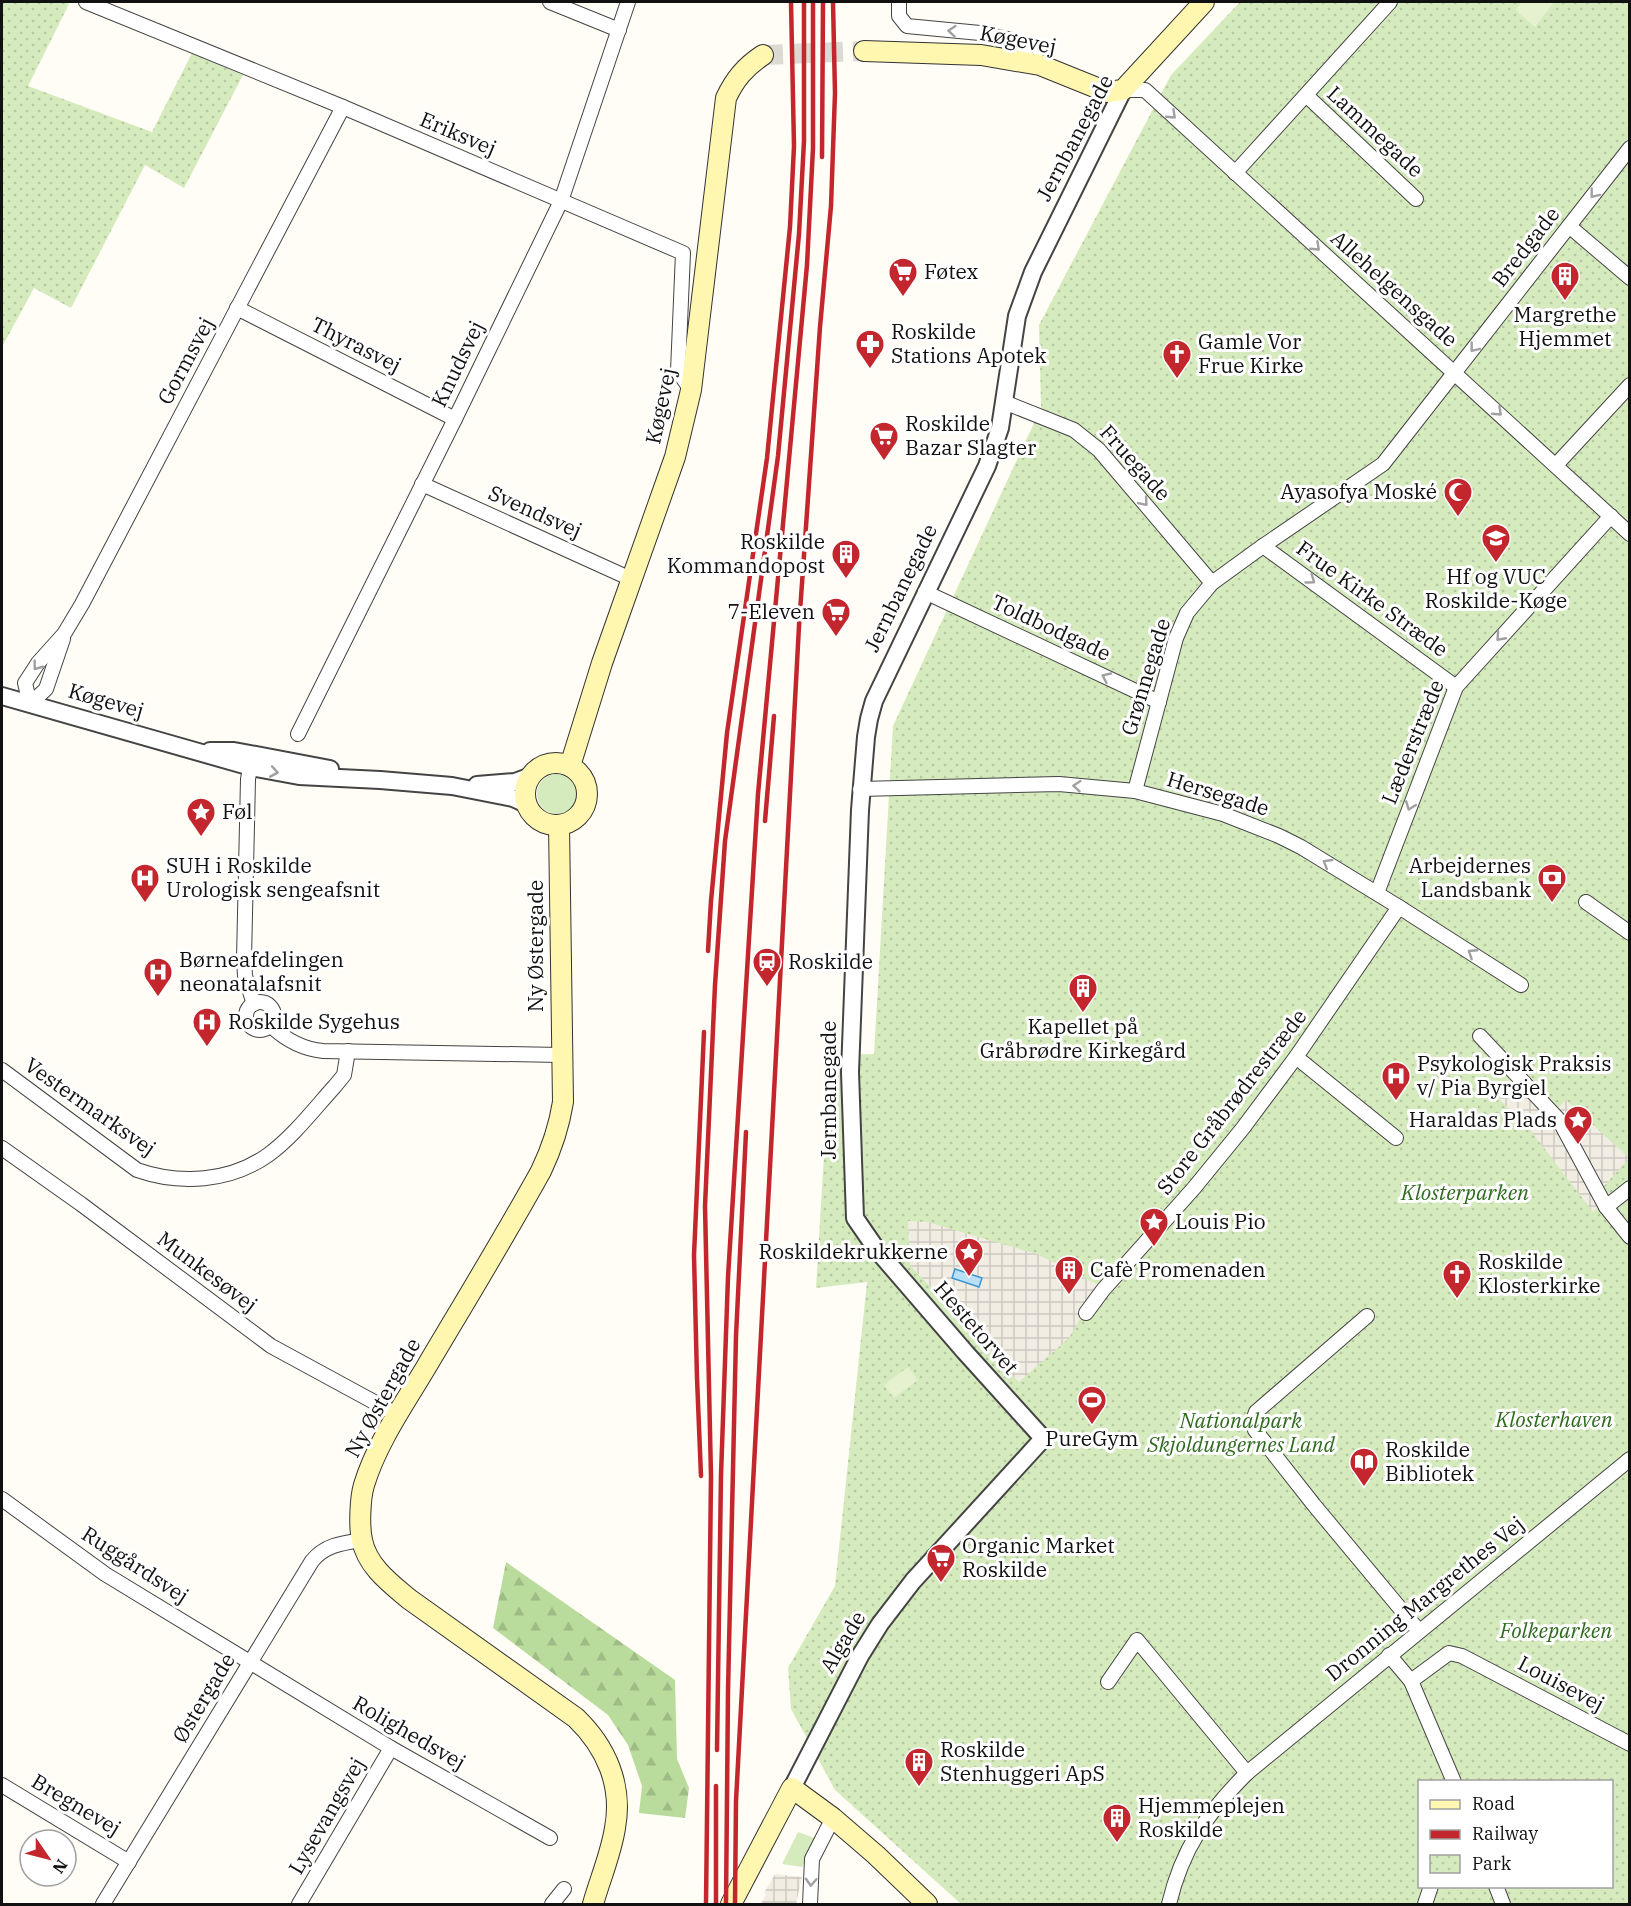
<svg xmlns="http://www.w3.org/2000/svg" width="1631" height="1906" font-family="'IBM Plex Serif',serif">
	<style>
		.grass { fill: #d5ebbd }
		.forest { fill: url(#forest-firs) }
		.park { fill: url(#park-dots); fill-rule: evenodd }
		.pitch { fill: #e6f2cf }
		.plaza { fill: url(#plaza-grid) }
		.water { fill: #b9e0f7; stroke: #3f96cf; stroke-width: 1.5 }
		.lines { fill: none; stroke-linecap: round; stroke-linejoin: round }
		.secondary-tunnel { stroke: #dbdad3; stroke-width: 20; stroke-dasharray: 20 10; stroke-linecap: butt }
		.minor-casing { stroke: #444; stroke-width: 16 }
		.tertiary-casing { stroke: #444; stroke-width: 20 }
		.secondary-casing { stroke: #333; stroke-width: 22 }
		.minor { stroke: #fff; stroke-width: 14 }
		.tertiary { stroke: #fff; stroke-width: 16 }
		.secondary { stroke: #fff6b0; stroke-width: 20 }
		.rail { stroke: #c4262e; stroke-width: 4.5 }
		.oneway { stroke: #a0a0a0 }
		.labels { text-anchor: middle; stroke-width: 6; stroke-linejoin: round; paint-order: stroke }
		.street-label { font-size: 21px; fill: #111; stroke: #fff }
		.poi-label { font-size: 21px; fill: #111; stroke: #fff; text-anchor: start }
		.park-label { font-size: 21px; font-style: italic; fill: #2f6b1f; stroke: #fff }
	</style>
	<defs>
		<pattern id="forest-firs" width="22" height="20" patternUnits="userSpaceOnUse" patternTransform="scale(1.5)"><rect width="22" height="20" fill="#b9dc9c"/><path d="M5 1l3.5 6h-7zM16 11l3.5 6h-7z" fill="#9ebc85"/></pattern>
		<pattern id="park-dots" width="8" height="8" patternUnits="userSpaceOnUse" patternTransform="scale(1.5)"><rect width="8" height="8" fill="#d5ebbd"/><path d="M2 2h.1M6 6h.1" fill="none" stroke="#b6c8a1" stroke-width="1.8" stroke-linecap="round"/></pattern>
		<pattern id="plaza-grid" width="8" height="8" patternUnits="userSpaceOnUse" patternTransform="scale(1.5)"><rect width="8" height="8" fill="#f1ede2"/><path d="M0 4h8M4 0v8" fill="none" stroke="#cecac1"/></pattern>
	</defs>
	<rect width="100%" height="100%" fill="#fffdf5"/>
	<!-- grass -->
	<g class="grass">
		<circle cx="557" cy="794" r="20"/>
		<polygon points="798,1832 817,1839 802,1867 782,1864"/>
	</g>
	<!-- forest -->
	<polygon class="forest" points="506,1562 675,1680 677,1759 689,1788 685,1818 639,1813 642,1786 628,1745 608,1715 493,1628"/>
	<!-- park -->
	<g class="park">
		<polygon points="2,2 64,2 69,4 28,86 152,132 192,53 243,75 184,188 145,165 71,308 34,288 2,347"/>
		<path d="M1240 2H1629V1904H961L835 1790 791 1709 788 1668 835 1586 867 1282 816 1288 830 1055 874 1054 893 726 1041 408 1039 325 1171 75ZM1420 1782H1612V1886H1420Z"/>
	</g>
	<!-- pitch -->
	<g class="pitch">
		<polygon points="1522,2 1554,2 1535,27 1515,10"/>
		<polygon points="908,1367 918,1380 894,1398 884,1385"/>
	</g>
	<!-- plaza -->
	<g class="plaza">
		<polygon points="1525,1071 1558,1108 1566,1100 1629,1158 1605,1185 1596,1191 1599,1206 1593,1212 1531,1131 1499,1099"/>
		<polygon points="908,1221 927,1222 1037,1254 1099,1285 1069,1338 1019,1382 910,1265"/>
		<polygon points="775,1874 802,1877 796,1904 761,1904 766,1894 764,1893"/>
	</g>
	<!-- water -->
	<polygon class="water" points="955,1269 982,1278 979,1287 952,1278"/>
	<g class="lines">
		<!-- secondary-tunnel -->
		<polyline class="secondary-tunnel" points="763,55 864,51"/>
		<!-- minor casing -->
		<g class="minor-casing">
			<g id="minor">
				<polyline points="86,2 343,107 683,253 678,371 691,390"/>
				<polyline points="550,2 619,30"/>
				<polyline points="899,2 899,16 907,26 980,33 1012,40 1030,50 1040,65"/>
				<polyline points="1123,90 1145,90 1630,534"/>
				<polyline points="1306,95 1416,199"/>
				<polyline points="1235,173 1390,2"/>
				<polyline points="1569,226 1630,278"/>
				<polyline points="237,308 455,419"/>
				<polyline points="1004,402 1074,430 1099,450 1212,583"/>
				<polyline points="1556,465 1630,385"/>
				<polyline points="422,484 631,579"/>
				<polyline points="1263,546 1456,687"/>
				<polyline points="925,592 1159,702"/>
				<polyline points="30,704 25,683 38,663 64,634 82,604 343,107"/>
				<polyline points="30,704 46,689 63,639"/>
				<polyline points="298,734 455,419 561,201 628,2"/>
				<polyline points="252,759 248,779 244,959 245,976 254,1004"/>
				<polyline points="860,789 1059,784 1135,791 1223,814 1279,836 1301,847 1399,907 1521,985"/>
				<polyline points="1135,791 1176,638 1187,613 1212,583 1263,546 1383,464 1630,148"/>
				<polyline points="1377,893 1456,687 1611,516"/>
				<polyline points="1586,902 1630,933"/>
				<circle cx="260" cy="1016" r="14"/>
				<path d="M271 1026C286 1040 302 1049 323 1051L561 1055"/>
				<polyline points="1480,1036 1559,1120 1606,1207 1630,1237"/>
				<polyline points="1296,1057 1396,1138"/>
				<path d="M2 1070 137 1170C180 1185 230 1182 268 1155 293 1137 315 1108 335 1086L344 1075 348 1051"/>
				<polyline points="2,1148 81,1204 271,1346 398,1415"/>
				<polyline points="1606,1207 1630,1188"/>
				<polyline points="1086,1313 1103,1290 1194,1188 1243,1128 1296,1057 1399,907"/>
				<polyline points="1367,1316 1256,1412 1253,1421 1255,1430 1314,1505 1419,1631"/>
				<polyline points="2,1499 105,1574 391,1748 550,1838"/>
				<polyline points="1389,1655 1411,1681 1454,1782"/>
				<polyline points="1411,1681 1449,1653 1462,1656 1630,1744"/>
				<polyline points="1108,1682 1137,1640 1247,1773"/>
				<polyline points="2,1785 129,1862"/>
				<polyline points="1496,1886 1503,1904"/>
				<path d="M103 1904 312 1561C325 1545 342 1543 362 1540"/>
				<polyline points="299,1904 391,1748"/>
				<polyline points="552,1904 564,1889"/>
				<polyline points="810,1904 812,1859 833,1818"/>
				<path d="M1169 1904C1182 1849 1207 1813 1247 1773L1630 1459"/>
				<polyline points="1425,1904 1431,1886"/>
			</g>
		</g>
		<!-- tertiary casing -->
		<g class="tertiary-casing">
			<g id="tertiary">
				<polyline points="2,696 251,767 299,776 380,780 452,786 513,798 524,803 528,807"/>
				<polyline points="210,751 234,751 330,769"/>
				<polyline points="477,785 515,782 531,776"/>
				<polyline points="792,1788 860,1656 880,1624 913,1581 1040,1442 1041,1436 965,1352 877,1250 855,1218 850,1072 860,810 866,737 869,719 874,701 987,466 1000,428 1017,316 1033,272 1123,90"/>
			</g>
		</g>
		<!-- secondary casing -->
		<g class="secondary-casing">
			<g id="secondary">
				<polyline points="864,51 981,55 1040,65 1107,92 1123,90 1204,2"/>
				<circle cx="556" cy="794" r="31"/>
				<path d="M570 766 602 663 675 457 691 390 726 98C735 79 745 67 763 55"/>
				<path d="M559 825 563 1102C559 1127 552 1148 541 1171 505 1236 466 1300 428 1364 405 1403 377 1442 364 1485 360 1498 359 1527 362 1540 367 1566 390 1583 409 1599L576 1718C606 1747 623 1785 615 1828 611 1854 600 1879 593 1904"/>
				<polyline points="731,1904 792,1788 833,1818 876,1855 927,1904"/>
			</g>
		</g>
		<!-- minor -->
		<use href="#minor" class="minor"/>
		<!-- tertiary -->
		<use href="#tertiary" class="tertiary"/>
		<!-- secondary -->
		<use href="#secondary" class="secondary"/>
		<!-- rail -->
		<g class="rail">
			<polyline points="822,157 823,2"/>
			<polyline points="765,821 774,716"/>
			<polyline points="708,951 711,901 727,733 767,458 790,227 794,146 791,2"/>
			<polyline points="701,1476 697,1378 694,1255 704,1032"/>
			<polyline points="717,1750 721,1475 728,1277 758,794 807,265 813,148 813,2"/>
			<polyline points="706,1904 711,1476 705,1206 715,985 725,841 778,456 799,234 804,141 804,2"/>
			<polyline points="716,1904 716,1786"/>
			<polyline points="726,1904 728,1691 736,1336 746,1132"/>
			<polyline points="735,1904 736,1801 799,626 820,327 831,206 835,93 833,2"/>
		</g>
	</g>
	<!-- one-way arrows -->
	<defs><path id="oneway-chevron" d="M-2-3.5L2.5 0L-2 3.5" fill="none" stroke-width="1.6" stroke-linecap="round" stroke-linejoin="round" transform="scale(1.5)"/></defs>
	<g class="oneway">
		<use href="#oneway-chevron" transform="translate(952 31) rotate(-175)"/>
		<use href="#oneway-chevron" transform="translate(1172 115) rotate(43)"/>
		<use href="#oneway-chevron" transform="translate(1594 194) rotate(128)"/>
		<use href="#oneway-chevron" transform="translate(1316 247) rotate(43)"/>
		<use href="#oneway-chevron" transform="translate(1474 348) rotate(128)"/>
		<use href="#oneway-chevron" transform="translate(1498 412) rotate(43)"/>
		<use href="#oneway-chevron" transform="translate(1144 502) rotate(50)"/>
		<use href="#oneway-chevron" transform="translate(1311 580) rotate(36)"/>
		<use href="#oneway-chevron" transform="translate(1500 637) rotate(132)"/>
		<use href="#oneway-chevron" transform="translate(37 666) rotate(127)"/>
		<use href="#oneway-chevron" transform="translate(1106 677) rotate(-155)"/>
		<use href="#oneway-chevron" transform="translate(274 772) rotate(10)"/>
		<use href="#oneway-chevron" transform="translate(1077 786) rotate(-175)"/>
		<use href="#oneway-chevron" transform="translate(1410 806) rotate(111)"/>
		<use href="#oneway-chevron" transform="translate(1327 863) rotate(-149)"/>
		<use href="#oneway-chevron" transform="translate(1472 953) rotate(-147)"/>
		<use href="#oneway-chevron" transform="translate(811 1882) rotate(93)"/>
	</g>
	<!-- icons -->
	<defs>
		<g id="supermarket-pin" transform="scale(1.5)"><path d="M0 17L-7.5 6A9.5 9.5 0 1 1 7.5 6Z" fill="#c4262e" stroke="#fff"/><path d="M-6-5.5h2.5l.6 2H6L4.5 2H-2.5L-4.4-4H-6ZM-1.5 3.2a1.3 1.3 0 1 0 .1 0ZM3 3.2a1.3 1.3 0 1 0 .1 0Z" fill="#fff"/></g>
		<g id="building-pin" transform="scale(1.5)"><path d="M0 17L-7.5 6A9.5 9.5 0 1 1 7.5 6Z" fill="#c4262e" stroke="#fff"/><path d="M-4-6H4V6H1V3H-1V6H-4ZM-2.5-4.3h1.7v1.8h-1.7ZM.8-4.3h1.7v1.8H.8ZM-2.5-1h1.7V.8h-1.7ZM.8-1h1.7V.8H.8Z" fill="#fff"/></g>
		<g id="pharmacy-pin" transform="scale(1.5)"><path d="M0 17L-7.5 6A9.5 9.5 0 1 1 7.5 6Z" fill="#c4262e" stroke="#fff"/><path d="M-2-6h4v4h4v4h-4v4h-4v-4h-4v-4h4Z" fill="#fff"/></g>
		<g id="church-pin" transform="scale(1.5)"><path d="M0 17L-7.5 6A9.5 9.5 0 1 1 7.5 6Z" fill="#c4262e" stroke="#fff"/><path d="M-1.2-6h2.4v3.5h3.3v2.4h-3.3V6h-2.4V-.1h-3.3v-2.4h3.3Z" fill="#fff"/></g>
		<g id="mosque-pin" transform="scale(1.5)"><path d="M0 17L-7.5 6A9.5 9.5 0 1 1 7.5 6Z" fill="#c4262e" stroke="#fff"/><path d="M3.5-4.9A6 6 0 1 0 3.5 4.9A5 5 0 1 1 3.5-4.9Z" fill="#fff"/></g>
		<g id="school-pin" transform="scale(1.5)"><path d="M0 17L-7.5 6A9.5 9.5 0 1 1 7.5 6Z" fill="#c4262e" stroke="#fff"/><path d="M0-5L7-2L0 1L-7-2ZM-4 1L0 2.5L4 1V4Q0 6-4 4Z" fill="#fff"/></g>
		<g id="sight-pin" transform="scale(1.5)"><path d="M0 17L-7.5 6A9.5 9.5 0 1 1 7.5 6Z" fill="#c4262e" stroke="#fff"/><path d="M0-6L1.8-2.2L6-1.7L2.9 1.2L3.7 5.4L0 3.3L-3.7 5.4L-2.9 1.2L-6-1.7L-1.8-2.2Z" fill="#fff"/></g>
		<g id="hospital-pin" transform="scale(1.5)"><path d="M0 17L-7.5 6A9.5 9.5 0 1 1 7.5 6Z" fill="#c4262e" stroke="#fff"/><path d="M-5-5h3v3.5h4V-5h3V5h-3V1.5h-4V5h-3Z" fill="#fff"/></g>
		<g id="bank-pin" transform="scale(1.5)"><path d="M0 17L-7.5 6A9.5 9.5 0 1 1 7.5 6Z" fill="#c4262e" stroke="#fff"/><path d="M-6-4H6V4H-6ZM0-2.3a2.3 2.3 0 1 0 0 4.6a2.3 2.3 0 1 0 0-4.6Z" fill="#fff"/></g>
		<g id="station-pin" transform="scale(1.5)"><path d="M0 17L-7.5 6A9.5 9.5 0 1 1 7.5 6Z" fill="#c4262e" stroke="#fff"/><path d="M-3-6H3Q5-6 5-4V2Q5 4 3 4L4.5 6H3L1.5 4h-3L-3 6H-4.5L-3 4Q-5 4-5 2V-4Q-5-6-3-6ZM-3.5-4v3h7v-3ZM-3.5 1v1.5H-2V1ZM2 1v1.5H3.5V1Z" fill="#fff"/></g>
		<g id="stadium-pin" transform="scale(1.5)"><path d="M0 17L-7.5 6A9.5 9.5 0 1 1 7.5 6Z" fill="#c4262e" stroke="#fff"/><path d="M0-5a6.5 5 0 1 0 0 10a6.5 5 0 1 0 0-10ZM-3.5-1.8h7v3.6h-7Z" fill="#fff"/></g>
		<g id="library-pin" transform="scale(1.5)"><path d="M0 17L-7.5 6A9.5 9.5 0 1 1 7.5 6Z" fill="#c4262e" stroke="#fff"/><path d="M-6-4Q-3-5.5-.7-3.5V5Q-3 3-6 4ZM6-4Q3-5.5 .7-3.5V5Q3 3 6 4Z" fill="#fff"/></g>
	</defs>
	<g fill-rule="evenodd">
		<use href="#supermarket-pin" x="903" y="272"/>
		<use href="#building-pin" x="1565" y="276"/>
		<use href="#pharmacy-pin" x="870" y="344"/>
		<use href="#church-pin" x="1177" y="354"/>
		<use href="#supermarket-pin" x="884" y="436"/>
		<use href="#mosque-pin" x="1458" y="492"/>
		<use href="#school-pin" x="1496" y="538"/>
		<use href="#building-pin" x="846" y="554"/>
		<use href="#supermarket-pin" x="836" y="612"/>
		<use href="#sight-pin" x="201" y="812"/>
		<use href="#hospital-pin" x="145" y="878"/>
		<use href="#bank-pin" x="1552" y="878"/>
		<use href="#station-pin" x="767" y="962"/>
		<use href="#hospital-pin" x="158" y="972"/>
		<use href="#building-pin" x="1083" y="988"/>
		<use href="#hospital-pin" x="207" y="1022"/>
		<use href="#hospital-pin" x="1396" y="1076"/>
		<use href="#sight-pin" x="1578" y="1120"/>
		<use href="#sight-pin" x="1154" y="1222"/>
		<use href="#sight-pin" x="969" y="1252"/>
		<use href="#building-pin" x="1069" y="1270"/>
		<use href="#church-pin" x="1457" y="1274"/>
		<use href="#stadium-pin" x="1092" y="1400"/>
		<use href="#library-pin" x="1364" y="1462"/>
		<use href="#supermarket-pin" x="941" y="1558"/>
		<use href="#building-pin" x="919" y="1762"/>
		<use href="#building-pin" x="1117" y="1818"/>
	</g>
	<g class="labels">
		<!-- street labels -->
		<g class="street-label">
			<text transform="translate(1018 40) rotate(11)" y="7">Køgevej</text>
			<text transform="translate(1375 132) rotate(43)" y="7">Lammegade</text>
			<text transform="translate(458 134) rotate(23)" y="7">Eriksvej</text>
			<text transform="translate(1075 138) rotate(-62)" y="7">Jernbanegade</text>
			<text transform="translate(1526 247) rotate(-52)" y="7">Bredgade</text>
			<text transform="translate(1394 289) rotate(42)" y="7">Allehelgensgade</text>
			<text transform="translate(356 345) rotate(27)" y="7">Thyrasvej</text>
			<text transform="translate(186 361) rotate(-62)" y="7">Gormsvej</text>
			<text transform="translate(458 364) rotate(-64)" y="7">Knudsvej</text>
			<text transform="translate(661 406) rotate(-78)" y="7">Køgevej</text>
			<text transform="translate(1135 463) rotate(48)" y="7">Fruegade</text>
			<text transform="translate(535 512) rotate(24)" y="7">Svendsvej</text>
			<text transform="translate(901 588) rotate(-64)" y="7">Jernbanegade</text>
			<text transform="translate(1372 599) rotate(36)" y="7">Frue Kirke Stræde</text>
			<text transform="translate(1051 628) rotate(25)" y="7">Toldbodgade</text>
			<text transform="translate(1146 677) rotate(-73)" y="7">Grønnegade</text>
			<text transform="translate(106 701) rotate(16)" y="7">Køgevej</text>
			<text transform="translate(1413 742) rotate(-68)" y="7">Læderstræde</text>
			<text transform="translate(1218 794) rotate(17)" y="7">Hersegade</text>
			<text transform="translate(536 946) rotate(-90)" y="7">Ny Østergade</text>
			<text transform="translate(829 1090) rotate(-90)" y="7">Jernbanegade</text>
			<text transform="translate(1232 1102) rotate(-52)" y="7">Store Gråbrødrestræde</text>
			<text transform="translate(90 1107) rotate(35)" y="7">Vestermarksvej</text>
			<text transform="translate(207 1272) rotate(37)" y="7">Munkesøvej</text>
			<text transform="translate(976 1328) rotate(49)" y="7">Hestetorvet</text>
			<text transform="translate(383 1398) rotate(-61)" y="7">Ny Østergade</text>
			<text transform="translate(135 1565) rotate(33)" y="7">Ruggårdsvej</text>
			<text transform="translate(1425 1599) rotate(-39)" y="7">Dronning Margrethes Vej</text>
			<text transform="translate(843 1642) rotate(-59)" y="7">Algade</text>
			<text transform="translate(1561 1684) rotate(28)" y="7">Louisevej</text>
			<text transform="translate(204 1698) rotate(-59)" y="7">Østergade</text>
			<text transform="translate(409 1733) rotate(30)" y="7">Rolighedsvej</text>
			<text transform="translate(76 1805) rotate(31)" y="7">Bregnevej</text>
			<text transform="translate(327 1816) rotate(-60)" y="7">Lysevangsvej</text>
		</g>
		<!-- poi labels -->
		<g class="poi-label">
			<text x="924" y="279">Føtex</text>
			<text x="1565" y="322" text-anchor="middle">Margrethe<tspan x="1565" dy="24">Hjemmet</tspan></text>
			<text x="891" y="339">Roskilde<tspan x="891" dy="24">Stations Apotek</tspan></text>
			<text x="1198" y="349">Gamle Vor<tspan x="1198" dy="24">Frue Kirke</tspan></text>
			<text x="905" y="431">Roskilde<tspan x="905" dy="24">Bazar Slagter</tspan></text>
			<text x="1437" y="499" text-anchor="end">Ayasofya Moské</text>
			<text x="825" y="549" text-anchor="end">Roskilde<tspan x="825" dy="24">Kommandopost</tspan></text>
			<text x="1496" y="584" text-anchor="middle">Hf og VUC<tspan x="1496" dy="24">Roskilde-Køge</tspan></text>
			<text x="815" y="619" text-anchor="end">7-Eleven</text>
			<text x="222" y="819">Føl</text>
			<text x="166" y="873">SUH i Roskilde<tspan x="166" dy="24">Urologisk sengeafsnit</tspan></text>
			<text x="1531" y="873" text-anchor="end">Arbejdernes<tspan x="1531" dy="24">Landsbank</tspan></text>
			<text x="179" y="967">Børneafdelingen<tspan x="179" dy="24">neonatalafsnit</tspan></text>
			<text x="788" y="969">Roskilde</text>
			<text x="228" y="1029">Roskilde Sygehus</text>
			<text x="1083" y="1034" text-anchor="middle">Kapellet på<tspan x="1083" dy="24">Gråbrødre Kirkegård</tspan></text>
			<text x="1417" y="1071">Psykologisk Praksis<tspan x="1417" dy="24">v/ Pia Byrgiel</tspan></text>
			<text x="1557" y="1127" text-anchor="end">Haraldas Plads</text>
			<text x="1175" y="1229">Louis Pio</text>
			<text x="948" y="1259" text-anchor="end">Roskildekrukkerne</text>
			<text x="1478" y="1269">Roskilde<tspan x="1478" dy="24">Klosterkirke</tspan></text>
			<text x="1090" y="1277">Cafè Promenaden</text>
			<text x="1092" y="1446" text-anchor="middle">PureGym</text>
			<text x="1385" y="1457">Roskilde<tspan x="1385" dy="24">Bibliotek</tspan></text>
			<text x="962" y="1553">Organic Market<tspan x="962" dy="24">Roskilde</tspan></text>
			<text x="940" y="1757">Roskilde<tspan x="940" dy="24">Stenhuggeri ApS</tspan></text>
			<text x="1138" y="1813">Hjemmeplejen<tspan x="1138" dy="24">Roskilde</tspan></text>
		</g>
		<!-- park labels -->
		<g class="park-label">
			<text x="1465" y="1200">Klosterparken</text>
			<text x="1554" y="1427">Klosterhaven</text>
			<text x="1241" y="1428">Nationalpark<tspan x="1241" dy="24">Skjoldungernes Land</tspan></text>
			<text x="1556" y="1638">Folkeparken</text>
		</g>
	</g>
	<!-- border -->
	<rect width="1631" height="1906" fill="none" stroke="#111111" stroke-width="6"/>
	<!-- legend -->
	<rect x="1418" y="1780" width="195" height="108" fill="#ffffff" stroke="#a0a0a0" stroke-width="1.5"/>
	<rect x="1430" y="1800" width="30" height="9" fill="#fff6b0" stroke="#a0a0a0" stroke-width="1.5"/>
	<text x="1472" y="1810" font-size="18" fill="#111111">Road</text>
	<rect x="1430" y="1830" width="30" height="9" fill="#c4262e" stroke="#a0a0a0" stroke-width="1.5"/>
	<text x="1472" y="1840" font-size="18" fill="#111111">Railway</text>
	<rect x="1430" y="1855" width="30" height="18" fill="url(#park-dots)" stroke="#a0a0a0" stroke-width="1.5"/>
	<text x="1472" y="1870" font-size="18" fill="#111111">Park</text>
	<!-- north arrow -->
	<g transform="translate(48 1858) rotate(125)"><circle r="28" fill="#ffffff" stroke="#a0a0a0" stroke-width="1.5"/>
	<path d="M0-4.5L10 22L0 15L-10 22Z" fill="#c4262e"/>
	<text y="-9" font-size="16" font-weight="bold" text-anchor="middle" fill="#111111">N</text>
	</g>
</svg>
